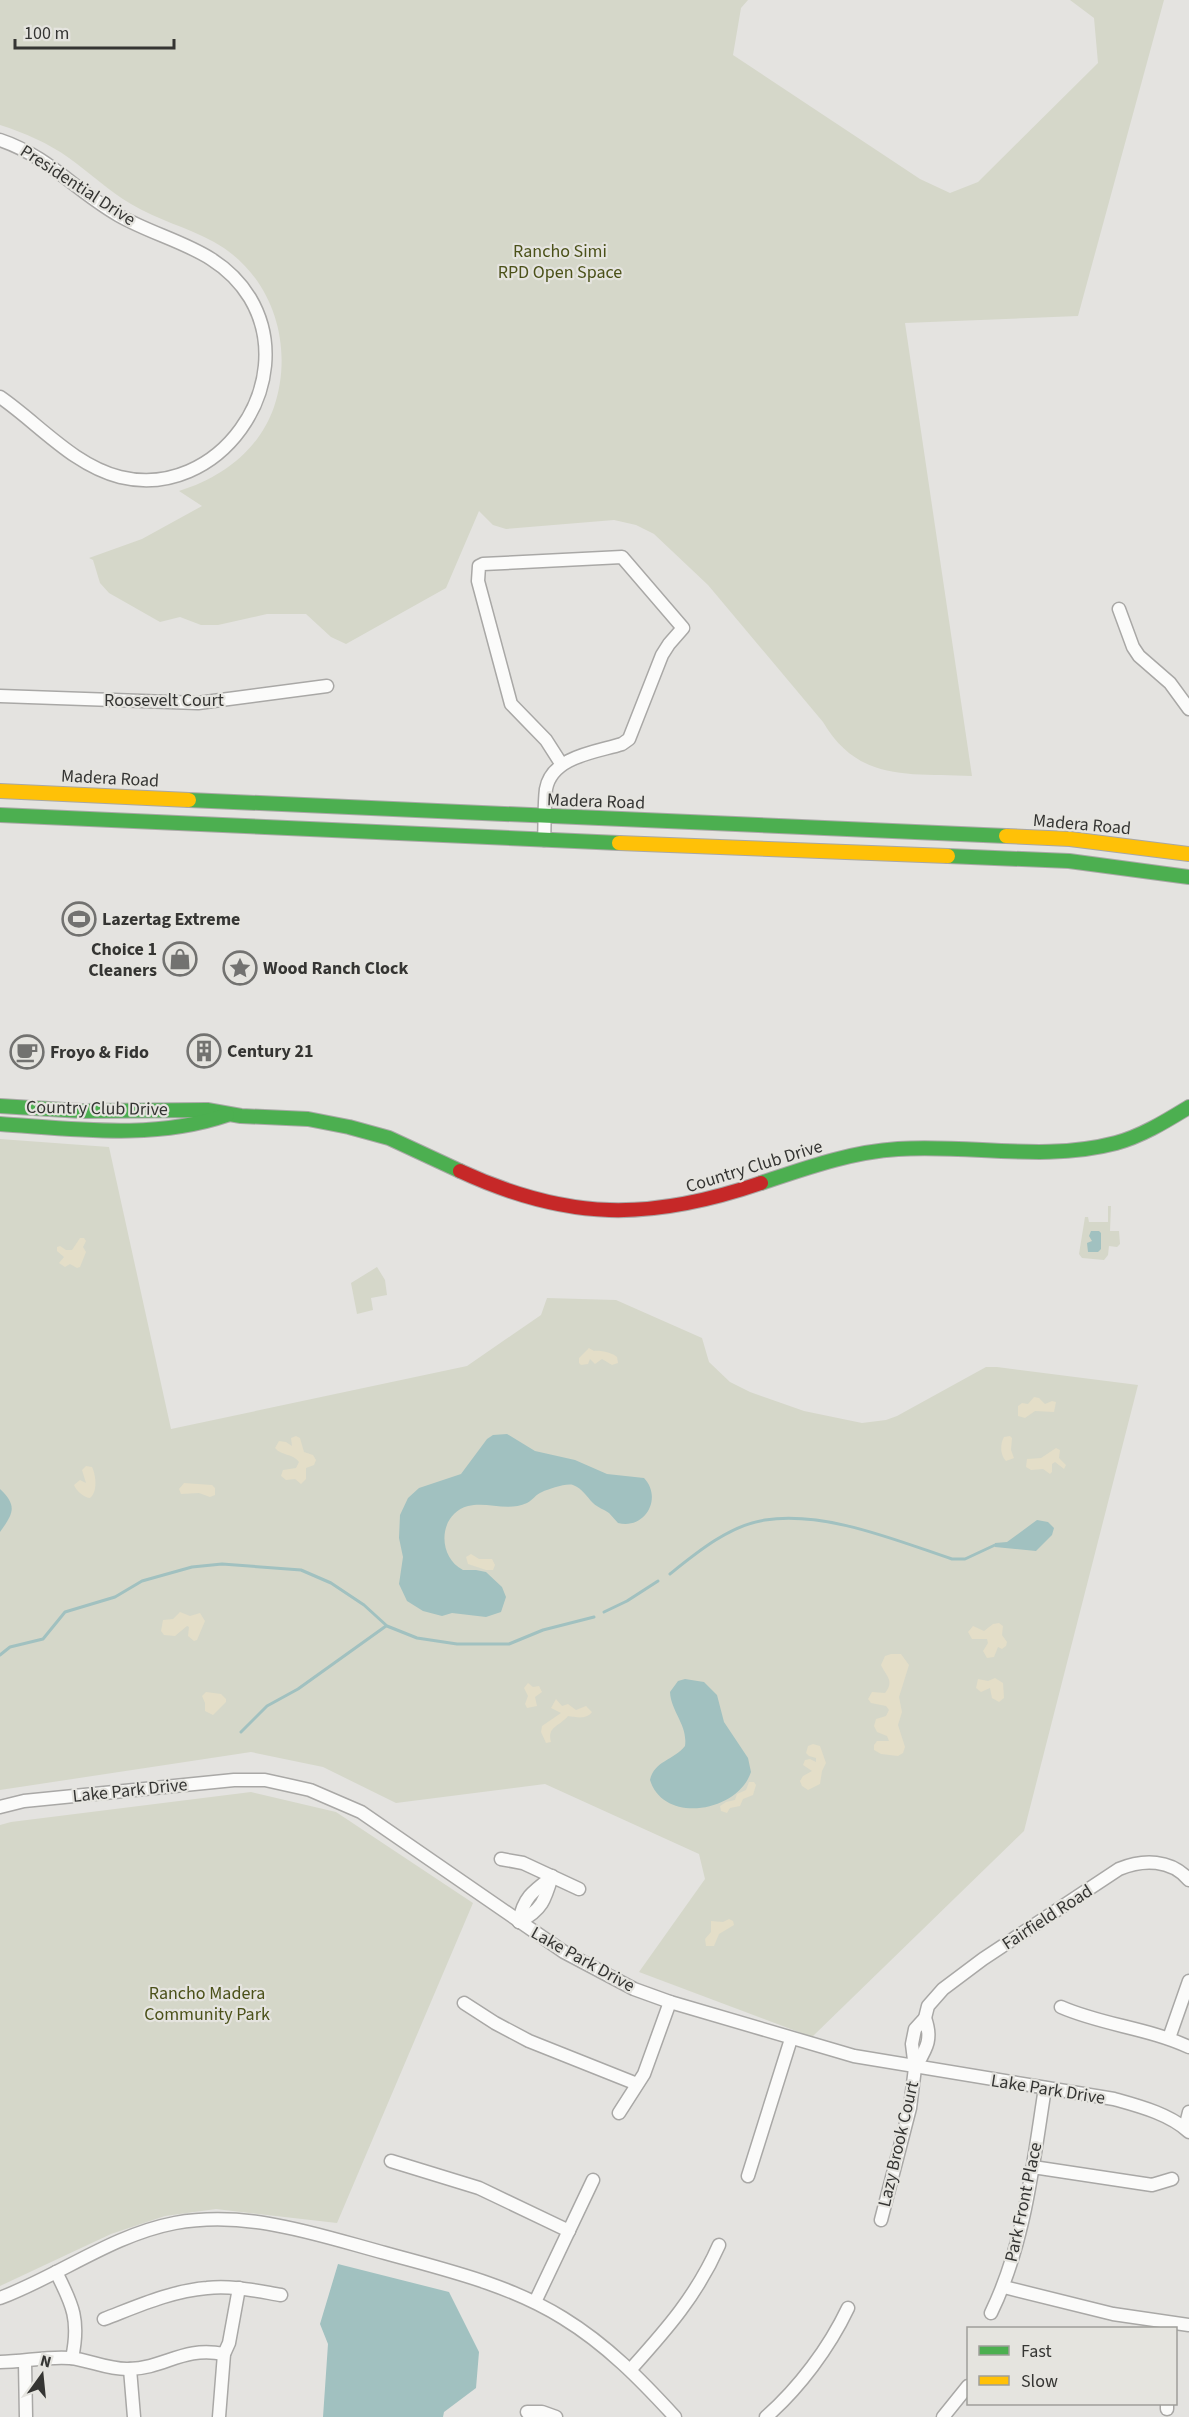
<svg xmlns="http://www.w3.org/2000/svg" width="1189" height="2417" font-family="'Source Sans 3',sans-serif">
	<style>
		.green { fill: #d5d7c9 }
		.sand { fill: #e4dec8 }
		.water { fill: #a1c1c0 }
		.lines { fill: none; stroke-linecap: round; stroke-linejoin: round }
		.stream { stroke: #a1c1c0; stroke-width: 3 }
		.street-casing { stroke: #a9a8a6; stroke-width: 15 }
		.fast-casing { stroke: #a9a8a6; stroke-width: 16 }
		.slow-casing { stroke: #a9a8a6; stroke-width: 16 }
		.jam-casing { stroke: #a9a8a6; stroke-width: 16 }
		.street { stroke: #fbfbfa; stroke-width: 12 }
		.fast { stroke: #4caf50; stroke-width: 14 }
		.slow { stroke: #ffc107; stroke-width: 14 }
		.jam { stroke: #c62828; stroke-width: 14 }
		.labels { text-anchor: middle; stroke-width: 4.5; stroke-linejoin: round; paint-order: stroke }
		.street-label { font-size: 18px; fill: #353533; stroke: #e5e4df }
		.park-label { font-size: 18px; fill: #4b5119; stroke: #e5e4df }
		.poi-label { font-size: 18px; font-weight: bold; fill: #353533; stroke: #e5e4df; text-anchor: start }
	</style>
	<rect width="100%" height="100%" fill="#e4e3e0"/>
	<!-- green -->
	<g class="green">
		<path d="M0 0H748L741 8 733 55 920 179 950 193 978 182 1098 63 1094 18 1070 0H1164L1078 316 905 323 972 776C910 773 859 783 823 722L708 585 654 534 636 525 614 520 506 529 493 525 479 511 446 588 346 644 331 637 306 614H267L218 625H201L180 617 160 622 109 593 100 583 93 560 89 558 142 539 202 506 179 491C222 478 259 450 274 407 295 345 272 274 214 242 187 227 157 220 131 204 109 191 90 173 69 158 48 143 25 133 0 125Z"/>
		<polygon points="0,1139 109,1147 171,1429 467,1366 541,1315 547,1298 616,1300 702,1338 709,1362 730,1382 750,1392 804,1411 862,1423 886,1420 897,1416 986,1367 997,1367 1138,1385 1024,1831 812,2037 639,1972 705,1879 699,1854 545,1784 396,1803 323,1767 251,1752 0,1790"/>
		<polygon points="1108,1206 1111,1206 1110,1231 1119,1231 1120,1244 1117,1247 1109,1246 1108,1255 1104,1260 1082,1258 1079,1254 1085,1217 1088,1217 1089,1222 1108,1222"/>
		<polygon points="377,1267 385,1280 387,1295 371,1298 373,1310 357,1314 351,1283"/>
		<polygon points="251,1792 336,1812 473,1903 337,2223 216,2209 165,2216 111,2234 0,2286 0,1825 11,1822"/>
	</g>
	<!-- sand -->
	<g class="sand">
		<polygon points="80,1238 84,1238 86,1241 83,1247 86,1252 80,1267 77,1268 70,1264 65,1267 59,1263 64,1257 57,1251 57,1247 60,1246 66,1250 72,1250"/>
		<path d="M589 1348 594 1351C600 1350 613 1353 617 1357L618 1363 612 1365 602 1359 595 1364 590 1359 588 1364 581 1365 579 1363V1358Z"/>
		<polygon points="1034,1397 1039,1398 1045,1404 1052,1401 1056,1402 1054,1412 1035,1411 1025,1418 1018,1416 1018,1406 1022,1403 1028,1404"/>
		<path d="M296 1436 300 1438 304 1452 313 1455 316 1460 314 1465 306 1468V1479L301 1484 295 1479 286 1480 281 1476 283 1470 296 1468 299 1462C293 1453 281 1456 275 1448L279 1441 286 1442 292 1446 291 1438Z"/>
		<path d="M1010 1436 1012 1438 1011 1450 1014 1458 1006 1461C1000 1455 1000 1444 1004 1437Z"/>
		<polygon points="1056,1448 1060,1450 1059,1458 1066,1465 1064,1469 1055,1462 1052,1464 1052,1472 1050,1474 1043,1469 1031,1470 1026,1467 1027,1459 1041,1458"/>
		<path d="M86 1466 92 1467C96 1475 98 1492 90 1498 85 1498 76 1491 74 1485L80 1480 86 1483 82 1470Z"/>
		<polygon points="184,1483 212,1485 215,1488 215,1495 210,1497 199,1493 181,1494 179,1489"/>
		<polygon points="471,1554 479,1559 492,1559 495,1565 493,1570 486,1570 468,1564 466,1557"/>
		<polygon points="180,1612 190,1616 200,1613 205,1621 197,1640 194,1641 188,1636 189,1627 187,1626 175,1636 164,1635 161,1631 163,1620 173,1619"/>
		<polygon points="999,1623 1003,1626 1002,1635 1007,1642 1006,1646 1002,1649 998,1647 994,1657 987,1658 983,1651 988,1643 987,1639 972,1639 968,1632 973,1626 984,1631 993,1624"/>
		<path d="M891 1654H901L909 1665 899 1697 902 1712 898 1725 905 1747 903 1753 898 1756 881 1754 874 1750V1745L877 1741H889L887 1736 877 1732 874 1726 876 1719 886 1716 889 1710 886 1706 871 1703 868 1699 872 1692 885 1693C895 1681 886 1676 881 1665L885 1656Z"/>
		<polygon points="995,1678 1003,1683 1004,1698 999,1702 992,1698 990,1688 981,1692 976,1688 978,1679 988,1681"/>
		<polygon points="528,1683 533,1687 539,1686 542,1692 535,1697 537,1706 527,1708 525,1704 528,1696 524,1688"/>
		<polygon points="206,1692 221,1694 226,1699 226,1702 213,1715 205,1711 205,1703 202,1696"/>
		<path d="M556 1699 562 1706 568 1704 576 1710 586 1706 592 1712C586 1720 576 1717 568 1716 559 1727 547 1726 551 1742L546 1743 541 1732 542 1726 561 1713 551 1708Z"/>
		<polygon points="813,1744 820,1746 826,1763 822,1771 820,1784 808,1790 802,1786 800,1781 803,1776 812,1771 803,1765 805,1760 810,1759 816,1762 816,1758 809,1756 806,1753 808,1746"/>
		<polygon points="749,1782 754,1782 756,1785 753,1795 743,1799 740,1806 730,1808 727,1813 721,1811 720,1806 726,1802 735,1800 737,1794 746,1790"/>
		<polygon points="729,1919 733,1921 734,1925 719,1934 714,1946 706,1946 705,1939 711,1932 711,1921 723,1922"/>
	</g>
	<!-- water -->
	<g class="water">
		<polygon points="1091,1231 1099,1231 1101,1233 1101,1249 1098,1252 1088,1252 1087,1243 1092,1241 1089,1236"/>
		<path d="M507 1434 535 1451 575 1460 607 1474 644 1478C663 1498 645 1530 618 1523 615 1520 612 1516 609 1513 604 1509 598 1508 593 1503 587 1497 582 1488 573 1485 566 1483 549 1489 542 1492 536 1494 533 1500 527 1503 507 1512 487 1501 468 1506 438 1514 437 1557 463 1570H476L486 1572 502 1587 506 1597 501 1612 486 1617 452 1613 442 1616 423 1611 407 1601 399 1584 403 1557 399 1538 400 1515 408 1498 419 1488 461 1474 487 1439 493 1435Z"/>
		<path d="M0 1489C18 1506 13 1514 0 1532Z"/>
		<polygon points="1037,1520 1048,1522 1054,1528 1052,1535 1036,1551 995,1547 995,1543 1007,1542"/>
		<path d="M685 1679 704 1682 717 1695 724 1722 748 1758 751 1772C738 1812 664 1825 650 1780 654 1761 674 1760 685 1746 688 1725 671 1712 670 1692L678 1681Z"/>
		<polygon points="338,2264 449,2292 479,2352 476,2388 444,2412 443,2417 323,2417 328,2344 320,2324"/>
	</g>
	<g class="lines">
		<!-- stream -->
		<g class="stream">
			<path d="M670 1574C696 1553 730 1525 765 1520 826 1511 895 1540 952 1559H965L995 1545"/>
			<polyline points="604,1612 627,1601 658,1581"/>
			<polyline points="0,1655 10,1647 43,1639 65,1612 115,1597 142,1581 192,1567 222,1564 301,1570 331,1583 364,1605 387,1626 417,1638 457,1644 509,1644 543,1630 594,1617"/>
			<polyline points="241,1732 267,1706 298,1689 386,1626"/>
		</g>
		<!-- street casing -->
		<g class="street-casing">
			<g id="street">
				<path d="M0 140C48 156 76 191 118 215 165 242 219 247 250 298 301 384 218 501 120 477 73 465 39 424 0 397"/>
				<polyline points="1119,609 1133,647 1139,656 1170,683 1189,709"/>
				<polyline points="0,696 198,703 327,686"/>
				<path d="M544 840C545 823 544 805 546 789 552 756 597 752 622 744L629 739 662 655 669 644 683 628 622 557 483 564 479 566 478 581 511 704 546 740 562 765"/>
				<path d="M0 1807 24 1801 234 1780H265L310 1790 361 1812 564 1952 634 1989 670 2002 854 2056 1114 2099C1139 2106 1170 2114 1189 2132"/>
				<polyline points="501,1859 523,1863 579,1889"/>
				<path d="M519 1922C542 1910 545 1900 552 1876"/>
				<path d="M519 1922C523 1898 533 1891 552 1877"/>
				<polyline points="464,2003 495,2023 529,2041 637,2084"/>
				<path d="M1061 2007C1102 2025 1148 2028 1189 2047"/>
				<polyline points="1169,2038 1189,1981"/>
				<path d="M915 2068C926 2049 933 2040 925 2018"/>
				<polyline points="619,2113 644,2074 670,2002"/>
				<polyline points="1185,2128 1189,2112"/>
				<polyline points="391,2161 479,2188 569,2231"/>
				<polyline points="1033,2167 1152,2185 1172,2179"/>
				<polyline points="748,2176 791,2039"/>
				<path d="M881 2220 910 2108 915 2068 912 2044 915 2029 925 2018 928 2006 943 1989 983 1959 1119 1869C1143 1859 1171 1859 1189 1880"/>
				<path d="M56 2272C73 2305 80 2321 72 2358"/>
				<polyline points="1004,2287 1113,2314 1189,2325"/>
				<path d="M0 2298C59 2276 112 2235 175 2223 248 2210 315 2234 385 2253 446 2270 508 2284 563 2318 607 2345 641 2380 675 2417"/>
				<polyline points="535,2302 593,2180"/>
				<path d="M991 2313C1025 2243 1033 2164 1045 2088"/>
				<path d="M104 2319C138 2306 171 2291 207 2288 231 2285 257 2291 281 2295"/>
				<path d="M0 2362C23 2362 47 2356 70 2358 90 2360 108 2370 129 2369 166 2368 182 2346 224 2354"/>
				<polyline points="25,2362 26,2417"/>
				<polyline points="130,2369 134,2417"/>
				<path d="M631 2369C667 2329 697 2295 719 2245"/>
				<polyline points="1167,2409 1167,2404"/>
				<polyline points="527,2412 542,2412 556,2417"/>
				<polyline points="219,2417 224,2354 229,2343 239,2288"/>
				<path d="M766 2417C799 2388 829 2348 848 2308"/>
				<polyline points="943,2417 968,2386"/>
			</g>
		</g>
		<!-- fast casing -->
		<g class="fast-casing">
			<g id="fast">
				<polyline points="189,800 1006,836"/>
				<polyline points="0,815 619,843"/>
				<polyline points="948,856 1069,861 1189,877"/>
				<polyline points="0,1106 82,1111 207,1110 241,1116 308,1119 349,1127 389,1138 460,1171"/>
				<path d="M0 1124C75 1129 154 1140 227 1115"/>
				<path d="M761 1183C806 1168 850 1152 898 1149 971 1144 1044 1162 1116 1143 1142 1136 1166 1121 1189 1107"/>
			</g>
		</g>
		<!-- slow casing -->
		<g class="slow-casing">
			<g id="slow">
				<polyline points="0,791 189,800"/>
				<polyline points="1006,836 1070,839 1189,854"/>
				<polyline points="619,843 948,856"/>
			</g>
		</g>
		<!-- jam casing -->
		<g class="jam-casing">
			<path id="jam" d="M460 1171C568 1221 650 1221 761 1183"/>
		</g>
		<!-- street -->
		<use href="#street" class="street"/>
		<!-- fast -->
		<use href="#fast" class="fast"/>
		<!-- slow -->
		<use href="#slow" class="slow"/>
		<!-- jam -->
		<use href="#jam" class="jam"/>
	</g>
	<!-- icons -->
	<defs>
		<g id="stadium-ring" transform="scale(1.725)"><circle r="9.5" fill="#e5e4df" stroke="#727270" stroke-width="1.5"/><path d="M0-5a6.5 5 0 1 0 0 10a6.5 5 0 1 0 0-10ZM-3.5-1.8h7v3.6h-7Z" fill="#727270"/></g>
		<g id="shop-ring" transform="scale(1.725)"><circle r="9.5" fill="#e5e4df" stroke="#727270" stroke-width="1.5"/><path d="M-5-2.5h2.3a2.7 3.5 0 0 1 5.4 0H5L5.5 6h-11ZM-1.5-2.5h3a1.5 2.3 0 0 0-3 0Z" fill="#727270"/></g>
		<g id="sight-ring" transform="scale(1.725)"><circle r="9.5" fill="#e5e4df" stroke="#727270" stroke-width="1.5"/><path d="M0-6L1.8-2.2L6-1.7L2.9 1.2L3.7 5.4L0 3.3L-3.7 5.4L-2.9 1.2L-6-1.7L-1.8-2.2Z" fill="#727270"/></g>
		<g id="building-ring" transform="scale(1.725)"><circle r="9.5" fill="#e5e4df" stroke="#727270" stroke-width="1.5"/><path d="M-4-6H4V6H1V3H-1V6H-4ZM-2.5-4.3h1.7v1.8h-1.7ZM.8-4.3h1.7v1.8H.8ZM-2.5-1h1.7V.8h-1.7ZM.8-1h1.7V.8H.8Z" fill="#727270"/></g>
		<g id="cafe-ring" transform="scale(1.725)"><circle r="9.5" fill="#e5e4df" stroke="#727270" stroke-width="1.5"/><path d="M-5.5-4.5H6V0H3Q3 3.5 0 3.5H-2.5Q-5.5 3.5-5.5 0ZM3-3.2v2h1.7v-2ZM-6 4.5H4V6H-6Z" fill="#727270"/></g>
	</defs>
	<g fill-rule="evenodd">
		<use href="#stadium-ring" x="79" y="919"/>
		<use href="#shop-ring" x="180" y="959"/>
		<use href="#sight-ring" x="240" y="968"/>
		<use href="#building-ring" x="204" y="1051"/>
		<use href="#cafe-ring" x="27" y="1052"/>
	</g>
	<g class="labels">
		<!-- street labels -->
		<g class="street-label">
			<text transform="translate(78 185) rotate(33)" y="6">Presidential Drive</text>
			<text x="164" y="706">Roosevelt Court</text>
			<text transform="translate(110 778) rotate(3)" y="6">Madera Road</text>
			<text transform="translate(596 801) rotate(2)" y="6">Madera Road</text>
			<text transform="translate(1082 824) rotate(5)" y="6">Madera Road</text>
			<text transform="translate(97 1108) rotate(1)" y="6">Country Club Drive</text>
			<text transform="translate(754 1166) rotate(-17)" y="6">Country Club Drive</text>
			<text transform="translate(130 1790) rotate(-6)" y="6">Lake Park Drive</text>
			<text transform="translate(1047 1917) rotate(-33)" y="6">Fairfield Road</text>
			<text transform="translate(583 1959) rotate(29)" y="6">Lake Park Drive</text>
			<text transform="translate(1048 2089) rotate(9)" y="6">Lake Park Drive</text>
			<text transform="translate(898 2144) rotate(-77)" y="6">Lazy Brook Court</text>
			<text transform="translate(1023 2202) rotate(-78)" y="6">Park Front Place</text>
		</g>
		<!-- park labels -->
		<g class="park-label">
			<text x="560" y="257">Rancho Simi<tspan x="560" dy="21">RPD Open Space</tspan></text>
			<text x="207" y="1999">Rancho Madera<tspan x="207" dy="21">Community Park</tspan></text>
		</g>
		<!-- poi labels -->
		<g class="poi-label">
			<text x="102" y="925">Lazertag Extreme</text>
			<text x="157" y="955" text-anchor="end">Choice 1<tspan x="157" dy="21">Cleaners</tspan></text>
			<text x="263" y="974">Wood Ranch Clock</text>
			<text x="227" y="1057">Century 21</text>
			<text x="50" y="1058">Froyo &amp; Fido</text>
		</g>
	</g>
	<!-- legend -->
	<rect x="967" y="2327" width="210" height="78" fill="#e5e4df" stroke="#9f9e9a" stroke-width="1.5"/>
	<rect x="979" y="2346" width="30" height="9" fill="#4caf50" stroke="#9f9e9a" stroke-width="1.5"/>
	<text x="1021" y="2357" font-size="18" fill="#353533">Fast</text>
	<rect x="979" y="2376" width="30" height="9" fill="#ffc107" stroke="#9f9e9a" stroke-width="1.5"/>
	<text x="1021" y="2387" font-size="18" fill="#353533">Slow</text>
	<!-- north arrow -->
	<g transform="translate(42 2375) rotate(15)" stroke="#e5e4df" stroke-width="4.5" paint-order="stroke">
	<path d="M0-4.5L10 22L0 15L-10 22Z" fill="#353533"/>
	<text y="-9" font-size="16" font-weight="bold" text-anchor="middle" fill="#353533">N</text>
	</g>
	<!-- scale -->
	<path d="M15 39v9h159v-9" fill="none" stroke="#353533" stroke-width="3"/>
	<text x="24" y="39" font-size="18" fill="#353533" stroke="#e5e4df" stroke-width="4.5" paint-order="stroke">100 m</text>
</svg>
